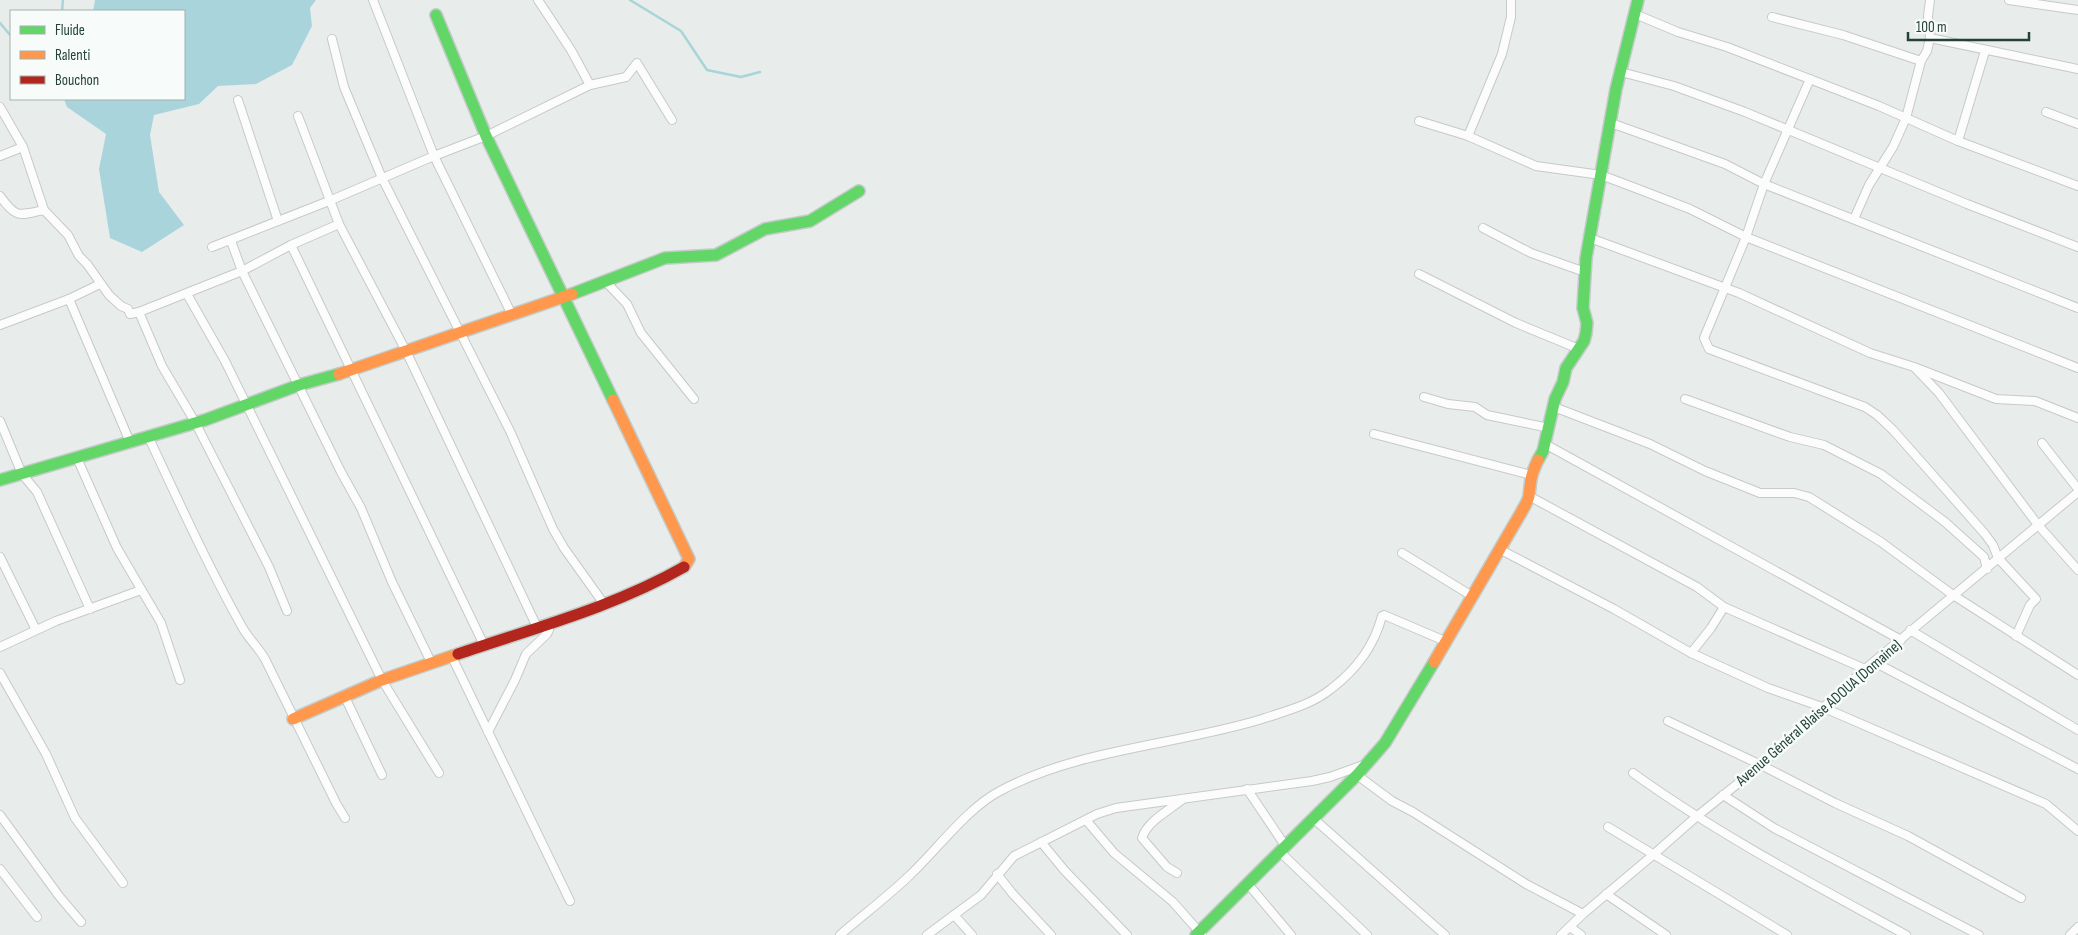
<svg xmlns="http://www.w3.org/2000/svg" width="2078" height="935" font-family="'Sofia Sans Condensed',sans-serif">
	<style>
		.water { fill: #a9d4db }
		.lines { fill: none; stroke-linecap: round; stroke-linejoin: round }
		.stream { stroke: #a9d4db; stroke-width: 2.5 }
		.street-casing { stroke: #c5cac8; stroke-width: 10 }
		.fast-casing { stroke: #c3cbc8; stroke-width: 14 }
		.slow-casing { stroke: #c3cbc8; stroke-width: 14 }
		.jam-casing { stroke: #c3cbc8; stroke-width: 14 }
		.street { stroke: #fcfcfc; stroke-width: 8 }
		.fast { stroke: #63d668; stroke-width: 11 }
		.slow { stroke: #ff974d; stroke-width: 11 }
		.jam { stroke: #b3261e; stroke-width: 11 }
		.labels { text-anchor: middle; stroke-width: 5; stroke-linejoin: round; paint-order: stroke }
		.street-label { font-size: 16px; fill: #24423a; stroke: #f7fbf9 }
	</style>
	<rect width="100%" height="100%" fill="#e8edeb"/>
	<!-- water -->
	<polygon class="water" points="95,0 316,0 310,8 312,26 292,65 256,84 218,86 199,104 154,115 150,135 159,192 184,225 142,252 110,238 99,169 106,134 67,107 64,99 184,99 184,11 93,11"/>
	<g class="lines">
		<!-- stream -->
		<g class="stream">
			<polyline points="630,0 681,31 707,70 741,77 760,72"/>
			<polyline points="62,11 63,0"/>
			<polyline points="0,23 11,36"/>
		</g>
		<!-- street casing -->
		<g class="street-casing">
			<g id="street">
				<polyline points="373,0 434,156 512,315"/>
				<polyline points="538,0 571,50 590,85"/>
				<polyline points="2009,0 2078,10"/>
				<polyline points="1635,14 1678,32 1727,47 1879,106 1958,141 2078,186"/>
				<polyline points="1772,17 1843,35 1921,61"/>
				<polyline points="1930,38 2078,69"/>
				<polyline points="332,39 344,87 382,178 510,431 553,529 564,548 604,604"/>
				<polyline points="1621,72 1674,86 1745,112 1967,204 2078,247"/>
				<polyline points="1810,79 1764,184 1746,237 1704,338 1709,349 1865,407 1877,415 1893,430 1985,534 1993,545 1998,558 2036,599 2030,605 2016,636"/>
				<polyline points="238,100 278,221"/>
				<polyline points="0,107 23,147 44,210 68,235 79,256 87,264 109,295 121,306 128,309 130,314 139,312 242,271 291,245 339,224"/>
				<polyline points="2046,112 2078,124"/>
				<polyline points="298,116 339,224 406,351 537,627"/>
				<polyline points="1419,121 1468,136 1536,166 1601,175 1638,189 1690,209 1746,237 2078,368"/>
				<polyline points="1611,123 1725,164 1764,184 2078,308"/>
				<polyline points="1468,136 1502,54 1511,17 1511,0"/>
				<polyline points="1958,141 1985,51"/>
				<polyline points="0,156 23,147"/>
				<path d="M0 196C16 218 18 216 44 210"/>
				<polyline points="1854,219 1869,185 1893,147 1906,118 1921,61 1927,51 1930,38 1928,16 1930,0"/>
				<polyline points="1483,228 1531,253 1585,272"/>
				<polyline points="1590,238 1739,293 1870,353 1914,367 1996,399 2035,401 2078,418"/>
				<polyline points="231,241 242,271 341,472 361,508 392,582 432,664"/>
				<polyline points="291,245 484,645"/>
				<polyline points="212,247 329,201 434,156 486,136 590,85 626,77 637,63 672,120"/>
				<polyline points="1419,274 1516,323 1579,349"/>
				<polyline points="606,282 627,304 641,333 694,399"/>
				<polyline points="187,294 225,361 382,680 439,773"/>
				<polyline points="69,299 130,442"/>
				<polyline points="139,312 162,366 195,422 269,567 287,611"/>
				<polyline points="0,325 69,299 100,284"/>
				<polyline points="1916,369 1939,393 2038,525 2078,570"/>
				<polyline points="1424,397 1448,404 1475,407 1487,415 1549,428"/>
				<polyline points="1685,399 1790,437 1824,445 1881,474 1945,522 1984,557 1987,569"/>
				<polyline points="1554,407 1650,444 1705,471 1760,493 1794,493 1809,497 1881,542 1953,595 2078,675"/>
				<polyline points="0,421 22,474 37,492 90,609"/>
				<polyline points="1374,434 1531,475"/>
				<path d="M148 436C178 500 207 564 241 625 247 637 258 647 265 659L336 803 345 818"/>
				<polyline points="2042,443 2078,489"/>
				<polyline points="1545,444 1901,640"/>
				<polyline points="77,458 117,548 161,623 180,680"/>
				<polyline points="1529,496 1697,587 1724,607 1865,669"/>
				<polyline points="1501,550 1614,609 1691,653 1768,688 1822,707 2046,804 2078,831"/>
				<polyline points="1402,553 1472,596"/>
				<polyline points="0,557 36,630"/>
				<polyline points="1910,630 2078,730"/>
				<polyline points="0,647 56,621 141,590"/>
				<polyline points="1691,653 1711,628 1724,607"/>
				<polyline points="452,657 570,901"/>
				<polyline points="1874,662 2078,769"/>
				<polyline points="0,673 46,754 75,818 123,883"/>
				<polyline points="344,695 382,775"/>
				<polyline points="1668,721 1761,765 1835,803 1908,836 2021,898"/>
				<polyline points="488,732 515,680 526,654 547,634 549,630 548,623"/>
				<path d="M1633 773C1719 835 1813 884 1906 935"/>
				<polyline points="1357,775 1392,801 1413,812 1526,884 1583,914"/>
				<polyline points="1247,789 1286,847"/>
				<polyline points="1723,795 1774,828 1979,935"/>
				<polyline points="0,815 59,896 81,922"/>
				<polyline points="1314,819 1445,935"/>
				<polyline points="1086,820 1114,853 1173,902 1202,935"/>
				<polyline points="1608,827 1787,935"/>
				<polyline points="1041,842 1065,871 1127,935"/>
				<polyline points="1280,852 1367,935"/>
				<polyline points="0,869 37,917"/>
				<path d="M1177 873 1167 867 1142 838C1147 821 1170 810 1183 799"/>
				<polyline points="997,874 1012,893 1051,935"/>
				<polyline points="1248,884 1291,935"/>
				<polyline points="1606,894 1666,935"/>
				<polyline points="954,915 972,935"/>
				<polyline points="1570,927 1581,935"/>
				<path d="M840 935C863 915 887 897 909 876 937 850 967 808 1000 791 1077 749 1178 745 1262 719 1286 711 1311 705 1331 689 1356 670 1374 647 1382 616L1384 615 1445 641"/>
				<polyline points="927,935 981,895 1014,856 1097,814 1116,808 1312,781 1330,777 1366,764"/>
				<polyline points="1561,935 1583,914 1653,855 1696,817 1761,765 1865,669 2078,492"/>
				<polyline points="2070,935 2078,927"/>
			</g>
		</g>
		<!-- fast casing -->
		<g class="fast-casing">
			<g id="fast">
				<polyline points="436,15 486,136 613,400"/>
				<polyline points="572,294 665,258 716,255 765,229 810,221 859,191"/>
				<polyline points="1538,460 1543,451 1555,399 1563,382 1566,368 1584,341 1586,333 1587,323 1583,308 1586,258 1616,89 1638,0"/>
				<polyline points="0,480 205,420 299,385 339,374"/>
				<polyline points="1196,935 1357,775 1385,743 1434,662"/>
			</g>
		</g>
		<!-- slow casing -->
		<g class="slow-casing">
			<g id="slow">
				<polyline points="339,374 572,294"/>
				<polyline points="613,400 689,559 684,567"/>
				<path d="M1434 662 1522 511C1524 507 1528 501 1529 496 1531 479 1530 477 1538 460"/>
				<polyline points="293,719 382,680 458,654"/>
			</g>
		</g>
		<!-- jam casing -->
		<g class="jam-casing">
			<path id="jam" d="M458 654C534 628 614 607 684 567"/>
		</g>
		<!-- street -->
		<use href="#street" class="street"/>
		<!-- fast -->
		<use href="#fast" class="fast"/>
		<!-- slow -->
		<use href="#slow" class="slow"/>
		<!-- jam -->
		<use href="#jam" class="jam"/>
	</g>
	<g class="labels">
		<!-- street labels -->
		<g class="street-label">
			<text transform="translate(1818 712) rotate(-41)" y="6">Avenue Général Blaise ADOUA (Domaine)</text>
		</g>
	</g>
	<!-- legend -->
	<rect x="10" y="10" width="175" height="90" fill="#f7fbf9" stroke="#a3b1ad"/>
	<rect x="20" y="26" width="25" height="8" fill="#63d668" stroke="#a3b1ad"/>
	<text x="55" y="35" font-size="15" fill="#24423a">Fluide</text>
	<rect x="20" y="51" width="25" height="8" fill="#ff974d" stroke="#a3b1ad"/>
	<text x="55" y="60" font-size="15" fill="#24423a">Ralenti</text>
	<rect x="20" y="76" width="25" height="8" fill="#b3261e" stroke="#a3b1ad"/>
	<text x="55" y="85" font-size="15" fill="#24423a">Bouchon</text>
	<!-- scale -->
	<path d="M1908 32v8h121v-8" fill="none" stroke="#24423a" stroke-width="2.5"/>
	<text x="1916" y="32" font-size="15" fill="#24423a" stroke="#f7fbf9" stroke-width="4" paint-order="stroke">100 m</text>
</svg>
